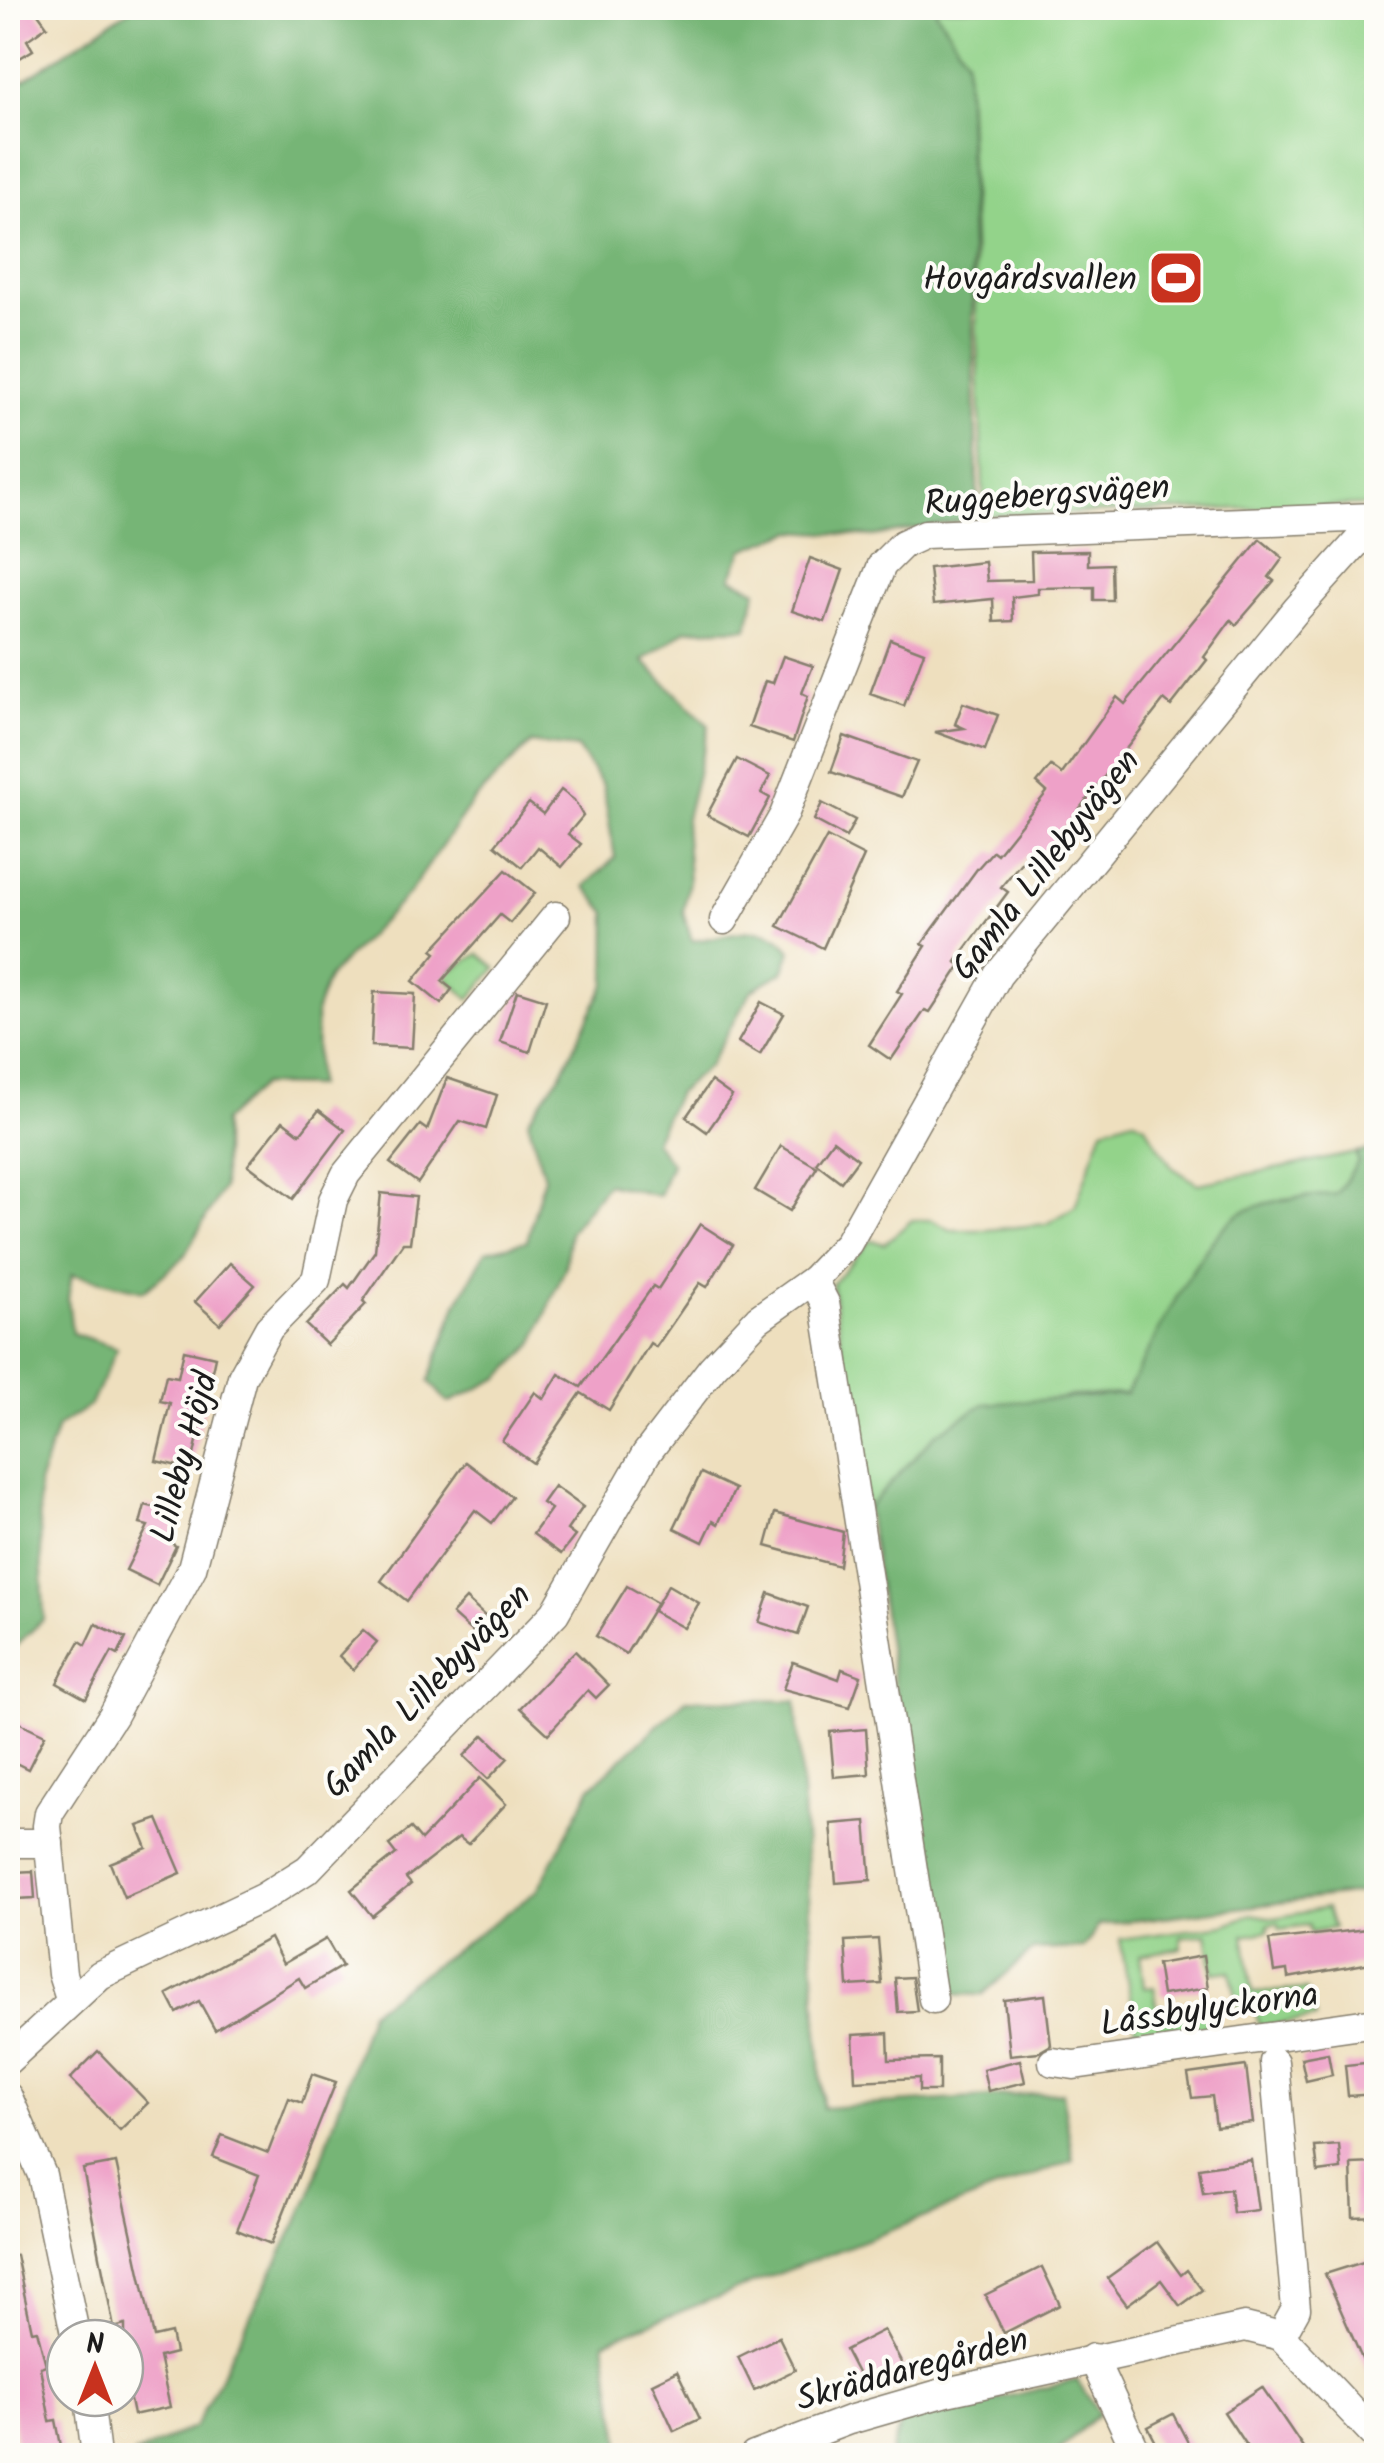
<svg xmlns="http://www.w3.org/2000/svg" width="1384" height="2463" font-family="Kalam,sans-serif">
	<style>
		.green { fill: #93d38a; stroke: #587853; stroke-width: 2.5 }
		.forest { fill: #76b576; stroke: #496849; stroke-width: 2.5 }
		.building { fill: #eea1c8 }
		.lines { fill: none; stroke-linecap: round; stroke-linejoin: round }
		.minor-casing { stroke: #857e6d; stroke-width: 31 }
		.minor { stroke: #fff; stroke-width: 28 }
		.labels { text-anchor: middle; stroke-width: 8; stroke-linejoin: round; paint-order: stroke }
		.poi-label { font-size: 35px; fill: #1c1c1c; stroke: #fdfcf7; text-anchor: end }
		.street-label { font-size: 35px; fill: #1c1c1c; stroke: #fdfcf7 }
	</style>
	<rect width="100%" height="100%" fill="#fdfcf7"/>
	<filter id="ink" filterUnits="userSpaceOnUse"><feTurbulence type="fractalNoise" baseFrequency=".01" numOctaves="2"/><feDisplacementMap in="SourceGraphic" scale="20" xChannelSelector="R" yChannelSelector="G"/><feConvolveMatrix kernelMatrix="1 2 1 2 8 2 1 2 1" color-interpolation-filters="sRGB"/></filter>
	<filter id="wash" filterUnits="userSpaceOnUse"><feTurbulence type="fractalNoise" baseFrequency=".0048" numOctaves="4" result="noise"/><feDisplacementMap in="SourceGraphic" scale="40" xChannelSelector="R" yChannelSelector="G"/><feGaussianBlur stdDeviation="2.25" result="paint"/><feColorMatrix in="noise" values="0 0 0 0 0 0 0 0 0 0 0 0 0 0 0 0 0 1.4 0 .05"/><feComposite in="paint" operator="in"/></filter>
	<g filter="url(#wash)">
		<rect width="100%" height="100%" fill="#eedfbe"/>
		<!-- green -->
		<g class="green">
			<polygon points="934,8 1376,8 1376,499 1369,505 984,516 966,58"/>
			<polygon points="479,954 496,968 469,999 443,975"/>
			<polygon points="1133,1119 1145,1125 1172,1167 1198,1184 1356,1153 1358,1162 1337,1194 1282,1199 1197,1262 1126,1394 1071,1396 936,1434 867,1509 832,1284 871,1240 884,1244 912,1220 932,1220 951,1230 986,1230 1047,1224 1075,1207 1103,1128"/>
			<polygon points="1327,1908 1333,1928 1310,1932 1309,1925 1279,1929 1278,1923 1268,1925 1268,1931 1244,1935 1253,1993 1306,1989 1316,2018 1260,2027 1255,2011 1239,2009 1230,1971 1213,1973 1207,1934 1181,1937 1182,1948 1140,1955 1144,1988 1154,1987 1157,2011 1204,2000 1211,2038 1139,2047 1120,1939 1224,1925 1252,1914 1274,1918"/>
		</g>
		<!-- forest -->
		<g class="forest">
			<path d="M132 8H934L966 58 978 518 873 536 793 531 743 550 731 578 757 590 747 628 686 630 643 661 709 726 685 822 689 881 683 912 692 941C728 938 767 915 791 951L783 972 752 990 708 1067 677 1093 654 1141 671 1163 659 1196 607 1184 570 1231 565 1268 533 1345 500 1378 448 1403 429 1381 457 1304 486 1251 527 1241 544 1177 528 1120 562 1072 606 983 607 913 585 886 615 858 603 786 577 748 531 743 473 801 410 892 328 978 316 1010 317 1086 262 1085 223 1121V1188L183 1258 144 1291 72 1274 68 1299 72 1333 117 1348 91 1405 57 1427 38 1484 44 1619 8 1653V91Z"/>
			<path d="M1376 1149V1891L1099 1925 1084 1948 1033 1950 982 1995 942 1994 867 1509 936 1434 984 1404 1126 1394C1149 1353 1204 1228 1245 1211 1274 1198 1305 1197 1337 1194L1358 1162 1356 1153Z"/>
			<polygon points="686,1699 796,1701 823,2108 1062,2092 1073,2160 604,2341 623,2455 133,2455 195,2427 310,2196 370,2011 537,1891 591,1787"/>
			<polygon points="1077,2380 1099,2414 1052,2455 891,2455 901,2422"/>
		</g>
		<g id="blocks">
			<!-- building -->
			<g class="building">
				<polygon points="8,8 34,8 47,26 27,40 33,50 8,65"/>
				<polygon points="1260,539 1283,558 1269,577 1274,581 1236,625 1231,620 1204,657 1207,660 1171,706 1164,700 1038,862 1028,854 1001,887 1008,892 956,962 961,965 930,1012 925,1010 891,1060 869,1045 902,994 897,991 926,946 922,944 977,869 993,851 997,854 1047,792 1037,783 1051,766 1062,774 1117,697 1125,704"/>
				<polygon points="1088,551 1088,565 1111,564 1112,600 1094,600 1094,587 1038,588 1038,594 1012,597 1013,621 994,622 993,599 933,605 929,568 985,562 987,581 1032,580 1031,552"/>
				<polygon points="810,558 843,570 825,622 792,611"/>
				<polygon points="890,639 924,652 904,706 870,694"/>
				<polygon points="783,656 813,666 802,693 808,696 793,742 749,727 765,681 773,683"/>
				<polygon points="963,703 998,715 985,750 935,732 964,728 955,724"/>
				<polygon points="844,736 917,762 902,797 831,772"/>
				<polygon points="737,759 770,776 761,793 770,798 749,837 707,815"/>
				<polygon points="561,790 574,800 583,816 568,834 581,844 562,867 538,847 522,867 495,845 529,803 543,814"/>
				<polygon points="822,803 855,820 846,837 814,820"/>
				<polygon points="827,837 864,856 823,948 778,926"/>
				<polygon points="506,870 535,893 510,923 500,915 442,981 452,989 441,1004 413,981 436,953 432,950"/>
				<polygon points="517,991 546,1000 530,1052 500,1042"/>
				<polygon points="374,992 415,994 412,1048 371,1046"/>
				<polygon points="761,1002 784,1014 760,1055 738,1042"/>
				<polygon points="447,1078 497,1095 486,1129 460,1121 418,1183 390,1163 420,1125 427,1130"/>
				<polygon points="711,1081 732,1096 707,1132 686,1117"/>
				<polygon points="319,1110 345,1130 293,1199 248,1165 283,1121 300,1134"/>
				<polygon points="833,1140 858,1159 841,1182 816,1163"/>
				<polygon points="781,1146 817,1167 790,1211 755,1190"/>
				<polygon points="381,1193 416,1197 410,1243 403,1243 363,1301 366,1304 327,1345 306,1325 345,1284 349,1288 375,1251"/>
				<polygon points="700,1224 733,1245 707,1287 700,1283 656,1347 650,1343 609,1410 581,1393 533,1463 502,1441 535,1392 544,1399 559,1374 581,1387 653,1286 658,1289"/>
				<polygon points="230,1263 255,1285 220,1324 195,1302"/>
				<polygon points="184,1350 215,1357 191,1469 156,1461 170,1403 160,1401 166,1375 178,1377"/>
				<polygon points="466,1462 512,1497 492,1523 475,1510 407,1601 381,1581"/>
				<polygon points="701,1473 735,1489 718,1524 713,1521 703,1542 674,1528"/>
				<polygon points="554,1486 583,1507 567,1530 575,1536 561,1554 533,1534 551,1509 542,1503"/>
				<polygon points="145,1505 178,1513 171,1543 176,1546 157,1585 126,1570 148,1526 140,1524"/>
				<polygon points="775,1513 843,1532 839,1566 766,1546"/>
				<polygon points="668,1585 699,1603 684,1628 653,1611"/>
				<polygon points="627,1586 657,1603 626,1654 596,1636"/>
				<polygon points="769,1593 808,1607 798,1635 759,1622"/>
				<polygon points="466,1599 486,1617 472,1632 452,1614"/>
				<polygon points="96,1624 126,1638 118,1655 112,1652 86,1699 57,1683 80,1641 86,1645"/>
				<polygon points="363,1630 377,1642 353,1670 339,1656"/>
				<polygon points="575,1651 609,1685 596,1698 588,1690 548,1734 520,1708"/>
				<polygon points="793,1662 839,1679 842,1669 861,1676 850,1707 783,1689"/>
				<polygon points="8,1717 45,1735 28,1769 8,1759"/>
				<polygon points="866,1729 869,1774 834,1777 830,1732"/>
				<polygon points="484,1735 508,1758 488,1779 464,1756"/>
				<polygon points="480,1778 506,1804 468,1844 459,1837 406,1878 411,1884 372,1916 351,1890 396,1854 389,1845 411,1828 421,1840"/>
				<polygon points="158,1819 181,1873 124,1897 110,1863 147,1848 138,1826"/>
				<polygon points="866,1821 871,1880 836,1883 831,1824"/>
				<polygon points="33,1871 35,1898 16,1899 14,1872"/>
				<polygon points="1376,1928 1376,1962 1288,1978 1287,1970 1274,1972 1269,1940"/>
				<polygon points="270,1938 283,1964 326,1939 342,1966 305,1988 299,1978 215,2030 199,2001 177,2013 167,1994"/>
				<polygon points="878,1939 882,1984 848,1986 845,1941"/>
				<polygon points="1203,1956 1208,1988 1162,1995 1157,1964"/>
				<polygon points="912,1977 917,2011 898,2012 895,1978"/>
				<polygon points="1045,1995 1051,2045 1039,2052 1010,2055 1004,2000"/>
				<polygon points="888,2033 889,2060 939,2059 939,2091 919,2091 919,2078 855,2081 853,2035"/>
				<polygon points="98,2051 148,2103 120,2130 70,2079"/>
				<polygon points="1328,2053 1332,2075 1306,2081 1301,2058"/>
				<polygon points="1020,2060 1025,2082 988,2091 983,2069"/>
				<polygon points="1376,2062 1376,2094 1348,2096 1345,2065"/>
				<polygon points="1246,2066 1253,2123 1216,2127 1212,2096 1192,2098 1188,2074"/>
				<polygon points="312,2074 336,2082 271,2244 237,2230 259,2175 213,2157 222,2135 268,2153 289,2098 302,2103"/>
				<polygon points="1339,2145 1341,2169 1318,2172 1315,2147"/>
				<polygon points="1251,2160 1258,2210 1233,2213 1230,2189 1203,2193 1199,2168"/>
				<polygon points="116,2163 154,2337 171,2333 175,2353 159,2357 170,2407 133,2415 125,2376 125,2325 114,2328 83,2169"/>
				<polygon points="1376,2163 1376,2216 1353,2217 1351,2164"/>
				<polygon points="1157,2242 1181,2275 1187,2270 1202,2290 1180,2306 1161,2280 1127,2305 1107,2278"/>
				<polygon points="16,2255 32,2331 37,2330 46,2365 40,2367 50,2421 56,2420 63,2456 18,2456 8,2374 8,2256"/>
				<polygon points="1376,2258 1376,2391 1325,2274"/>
				<polygon points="1042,2267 1060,2305 1004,2333 985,2295"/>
				<polygon points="884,2330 904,2368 865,2388 845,2350"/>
				<polygon points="779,2337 795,2370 754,2390 738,2357"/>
				<polygon points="677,2371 700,2419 674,2431 652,2383"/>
				<polygon points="1262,2387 1309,2456 1253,2456 1224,2412"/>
				<polygon points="1173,2414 1195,2456 1163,2456 1148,2427"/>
			</g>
		</g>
	</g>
	<g filter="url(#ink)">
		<use href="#blocks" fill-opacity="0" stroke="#857e6d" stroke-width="2.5"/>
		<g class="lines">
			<!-- minor casing -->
			<g class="minor-casing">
				<g id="minor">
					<polyline points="724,920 784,815 882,565 903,544 925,534 1376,517"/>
					<polyline points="813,1280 825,1303 933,1999"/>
					<polyline points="8,1843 49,1843"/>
					<polyline points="70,1999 62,1974 47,1826 49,1813 113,1715 192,1568 242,1377 269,1328 316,1280 333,1200 346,1174 556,916"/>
					<polyline points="8,2060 100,1975 262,1898 308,1869 555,1613 646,1454 712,1368 758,1319 813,1280 848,1243 998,975 1297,609 1376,521"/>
					<polyline points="1053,2062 1074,2065 1376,2022"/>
					<polyline points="1274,2062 1296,2309 1281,2336"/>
					<polyline points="8,2097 42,2175 76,2338"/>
					<polyline points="1093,2358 1138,2456"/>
					<polyline points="89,2398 96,2456"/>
					<polyline points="754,2456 849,2420 946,2392 1245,2327 1281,2336 1376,2436"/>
				</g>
			</g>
			<!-- minor -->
			<use href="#minor" class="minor"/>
		</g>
	</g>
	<!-- icons -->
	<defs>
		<g id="stadium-square" transform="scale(2.875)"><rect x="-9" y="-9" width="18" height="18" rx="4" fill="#c8321e" stroke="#fdfcf7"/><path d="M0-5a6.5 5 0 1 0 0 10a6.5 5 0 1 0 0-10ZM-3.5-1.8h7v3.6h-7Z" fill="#fff"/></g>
	</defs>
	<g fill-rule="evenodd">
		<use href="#stadium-square" x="1176" y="278"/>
	</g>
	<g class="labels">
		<!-- poi labels -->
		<g class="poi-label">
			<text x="1137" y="290">Hovgårdsvallen</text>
		</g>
		<!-- street labels -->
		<g class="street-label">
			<text transform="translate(1047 494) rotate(-4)" y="12">Ruggebergsvägen</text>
			<text transform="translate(1045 864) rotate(-52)" y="12">Gamla Lillebyvägen</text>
			<text transform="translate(183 1457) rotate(-75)" y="12">Lilleby Höjd</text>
			<text transform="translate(426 1690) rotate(-46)" y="12">Gamla Lillebyvägen</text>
			<text transform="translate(1209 2008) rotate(-8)" y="12">Låssbylyckorna</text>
			<text transform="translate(912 2368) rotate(-15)" y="12">Skräddaregården</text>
		</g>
	</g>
	<!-- margin -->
	<rect width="1384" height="2463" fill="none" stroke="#fdfcf7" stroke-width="40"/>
	<!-- north arrow -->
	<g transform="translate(95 2368)"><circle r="48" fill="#fdfcf7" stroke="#a3a29f" stroke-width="2.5"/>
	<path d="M0-8L18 38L0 25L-18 38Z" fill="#c8321e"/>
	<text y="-15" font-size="28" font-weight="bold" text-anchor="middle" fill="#1c1c1c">N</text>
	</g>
</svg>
